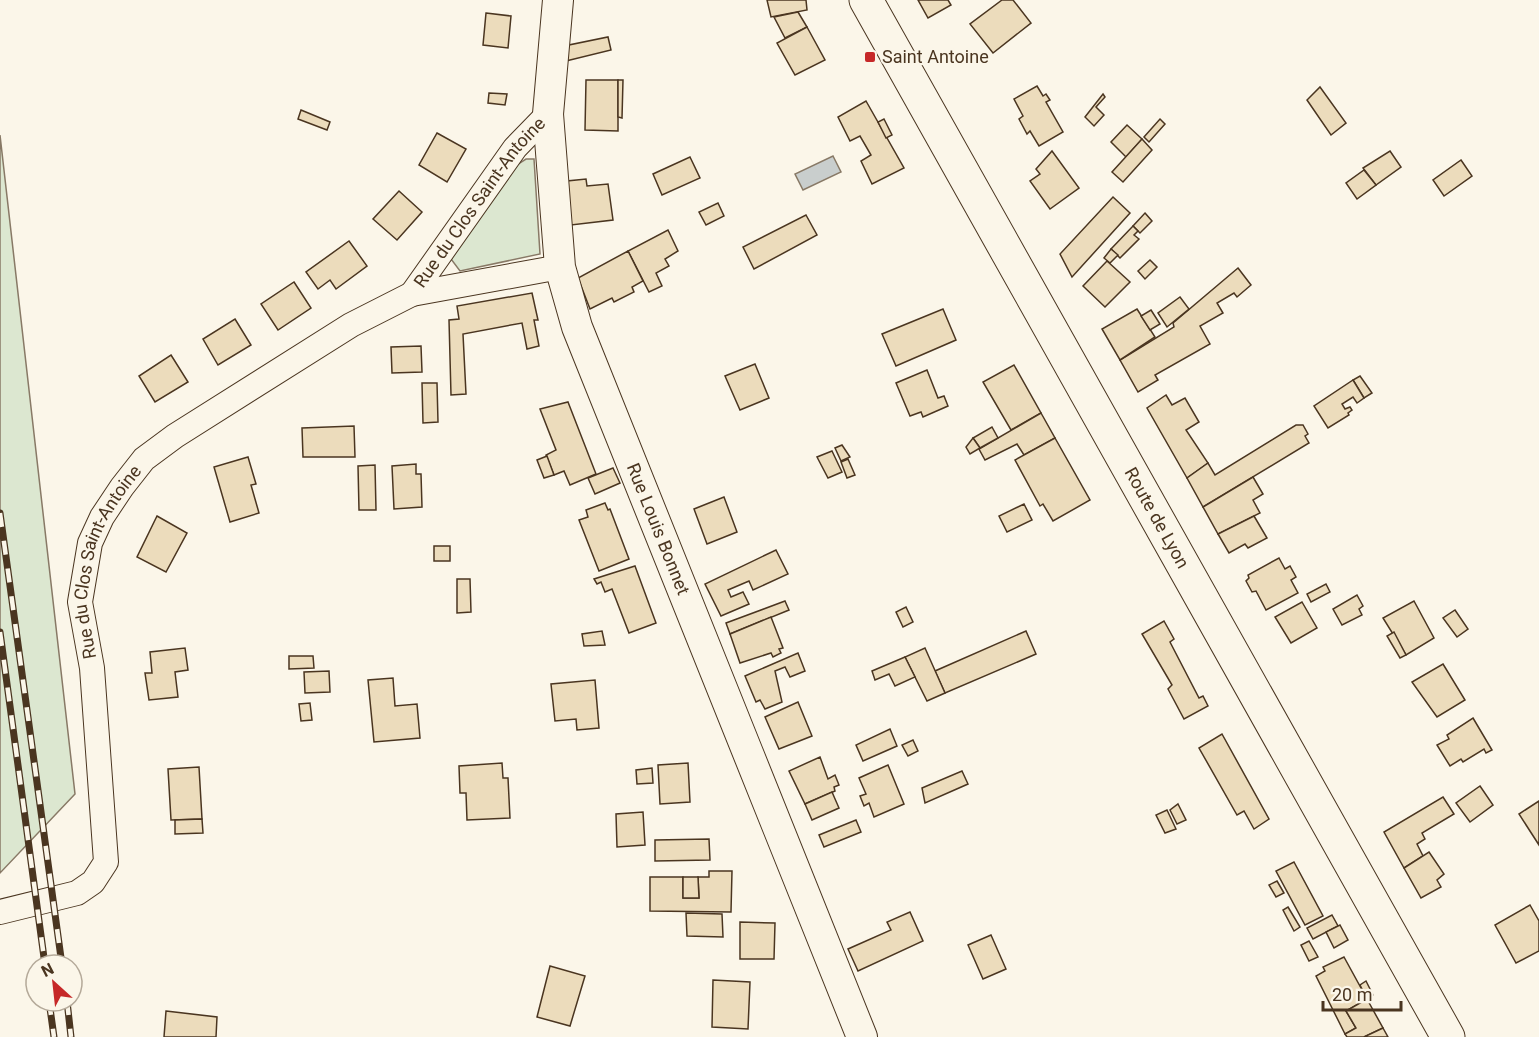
<svg xmlns="http://www.w3.org/2000/svg" width="1539" height="1037" font-family="Roboto,sans-serif">
	<style>
		.green { fill: #dce7d0; stroke: #887966; stroke-width: 1.5 }
		.water { fill: #c9cecd; stroke: #887966; stroke-width: 1.5 }
		.building { fill: #ecdcbc; stroke: #4a3520; stroke-width: 1.5 }
		.lines { fill: none; stroke-linecap: round; stroke-linejoin: round }
		.minor-casing { stroke: #4a3520; stroke-width: 26 }
		.tertiary-casing { stroke: #4a3520; stroke-width: 32 }
		.primary-casing { stroke: #4a3520; stroke-width: 35 }
		.minor { stroke: #fbf6e9; stroke-width: 24 }
		.tertiary { stroke: #fbf6e9; stroke-width: 30 }
		.primary { stroke: #fbf6e9; stroke-width: 33 }
		.rail-casing { stroke: #4a3520; stroke-width: 7 }
		.rail { stroke: #fbf6e9; stroke-width: 4.5; stroke-dasharray: 14; stroke-linecap: butt }
		.poi-dot { fill: #c62828; stroke: #fbf6e9; stroke-width: 2 }
		.labels { text-anchor: middle; stroke-width: 4.5; stroke-linejoin: round; paint-order: stroke }
		.poi-label { font-size: 18px; fill: #4a3520; stroke: #fbf6e9; text-anchor: start }
		.street-label { font-size: 18px; fill: #4a3520; stroke: #fbf6e9 }
	</style>
	<rect width="100%" height="100%" fill="#fbf6e9"/>
	<!-- green -->
	<g class="green">
		<polygon points="0,135 75,794 0,873"/>
		<polygon points="526,159 534,159 540,254 460,271 451,259 515,166"/>
	</g>
	<!-- water -->
	<polygon class="water" points="833,156 841,172 803,190 795,174"/>
	<!-- building -->
	<g class="building">
		<polygon points="767,0 806,0 807,10 771,17"/>
		<polygon points="918,0 948,0 951,5 928,18"/>
		<polygon points="1002,0 1013,0 1031,23 993,53 970,24"/>
		<polygon points="798,12 807,27 785,38 774,17"/>
		<polygon points="486,13 511,16 508,48 483,45"/>
		<polygon points="807,27 825,60 795,75 777,43"/>
		<polygon points="608,37 611,50 566,61 569,45"/>
		<polygon points="586,80 618,80 618,131 585,130"/>
		<polygon points="618,80 623,80 622,118 618,117"/>
		<polygon points="1037,86 1043,96 1046,94 1050,100 1046,102 1063,132 1039,146 1030,131 1027,134 1019,119 1023,116 1014,99"/>
		<polygon points="1320,87 1346,123 1331,135 1307,100"/>
		<polygon points="489,93 507,94 505,105 488,103"/>
		<polygon points="1103,94 1105,97 1096,107 1104,115 1094,126 1085,117"/>
		<polygon points="866,101 904,168 872,184 861,161 871,155 860,136 850,141 838,117"/>
		<polygon points="301,110 330,122 327,130 298,119"/>
		<polygon points="884,119 892,135 886,138 878,122"/>
		<polygon points="1160,119 1165,124 1149,142 1144,137"/>
		<polygon points="1127,125 1142,139 1126,157 1111,142"/>
		<polygon points="437,133 466,149 447,182 419,165"/>
		<polygon points="1142,139 1152,150 1123,182 1112,172"/>
		<polygon points="1052,151 1079,188 1050,209 1030,181 1040,174 1036,169"/>
		<polygon points="1390,151 1401,167 1376,185 1363,168"/>
		<polygon points="690,157 700,178 662,195 653,174"/>
		<polygon points="1461,160 1472,176 1444,196 1433,180"/>
		<polygon points="1364,170 1376,185 1357,199 1346,183"/>
		<polygon points="586,179 587,186 608,184 613,220 571,225 567,181"/>
		<polygon points="399,191 422,212 397,240 373,219"/>
		<polygon points="1113,197 1130,213 1072,277 1060,254"/>
		<polygon points="718,203 724,216 706,225 699,212"/>
		<polygon points="1145,213 1152,221 1140,233 1133,226"/>
		<polygon points="806,215 817,235 754,269 743,247"/>
		<polygon points="1133,226 1138,231 1134,235 1139,239 1120,258 1111,249"/>
		<polygon points="668,230 678,251 665,259 669,266 656,273 662,286 649,292 628,251"/>
		<polygon points="349,241 367,266 336,289 330,280 318,289 306,272"/>
		<polygon points="1111,249 1118,255 1110,263 1104,258"/>
		<polygon points="628,251 643,281 632,287 634,292 614,302 612,298 590,309 578,278"/>
		<polygon points="1150,260 1157,267 1145,279 1138,271"/>
		<polygon points="1107,261 1130,282 1105,307 1083,286"/>
		<polygon points="1238,268 1251,285 1237,297 1234,293 1217,303 1223,313 1200,326 1210,344 1155,375 1158,380 1138,392 1120,360 1174,327 1173,323"/>
		<polygon points="294,282 311,308 278,330 261,304"/>
		<polygon points="532,293 538,320 534,320 539,346 527,349 522,323 463,334 466,394 451,395 449,320 459,319 457,306"/>
		<polygon points="1180,297 1189,309 1167,327 1158,313"/>
		<polygon points="943,309 956,340 896,366 882,334"/>
		<polygon points="1137,309 1155,337 1120,360 1102,329"/>
		<polygon points="1151,310 1160,324 1150,330 1141,316"/>
		<polygon points="235,319 251,345 218,365 203,339"/>
		<polygon points="421,346 422,372 392,373 391,347"/>
		<polygon points="171,355 188,382 155,402 139,376"/>
		<polygon points="755,364 769,398 740,410 725,376"/>
		<polygon points="1014,365 1041,413 1011,430 983,382"/>
		<polygon points="927,370 938,398 944,396 948,406 923,417 921,412 910,416 896,383"/>
		<polygon points="1360,376 1372,393 1364,398 1353,380"/>
		<polygon points="1353,380 1364,398 1357,403 1353,397 1342,404 1345,409 1350,407 1352,410 1348,413 1349,415 1328,428 1314,406"/>
		<polygon points="422,383 437,383 438,422 423,423"/>
		<polygon points="1166,395 1172,405 1185,398 1199,422 1186,430 1208,463 1187,478 1147,408"/>
		<polygon points="568,402 596,474 570,485 564,471 554,475 546,455 556,450 540,409"/>
		<polygon points="1041,413 1055,438 1024,455 1017,444 985,460 979,449"/>
		<polygon points="1296,425 1303,425 1308,434 1305,436 1309,443 1203,507 1187,478 1208,463 1215,475"/>
		<polygon points="354,426 355,457 303,457 302,428"/>
		<polygon points="992,427 998,438 980,448 973,438"/>
		<polygon points="973,438 980,448 970,454 966,447"/>
		<polygon points="1055,438 1090,500 1053,521 1043,504 1040,506 1015,460"/>
		<polygon points="842,445 850,457 841,461 835,448"/>
		<polygon points="832,451 842,472 828,478 817,457"/>
		<polygon points="547,456 554,475 544,478 537,460"/>
		<polygon points="248,457 256,484 251,485 259,513 230,522 214,467"/>
		<polygon points="848,459 855,475 847,478 841,462"/>
		<polygon points="416,464 416,474 421,474 422,507 394,509 392,466"/>
		<polygon points="375,465 376,510 359,510 358,466"/>
		<polygon points="613,468 620,483 595,494 588,478"/>
		<polygon points="1253,477 1263,494 1253,500 1260,513 1218,534 1203,507"/>
		<polygon points="724,497 737,532 707,544 694,509"/>
		<polygon points="605,503 608,510 610,509 629,559 599,571 579,520 588,517 586,510"/>
		<polygon points="1024,504 1032,520 1007,532 999,516"/>
		<polygon points="157,516 187,533 166,572 137,557"/>
		<polygon points="1254,516 1267,538 1248,548 1245,544 1229,553 1218,534"/>
		<rect x="434" y="546" width="16" height="15"/>
		<polygon points="776,550 788,574 753,590 749,581 728,590 731,597 743,592 749,604 721,616 705,584"/>
		<polygon points="1279,558 1285,569 1290,566 1296,577 1291,580 1298,593 1266,610 1256,591 1252,592 1246,581 1249,578 1248,575"/>
		<polygon points="635,566 656,623 629,633 612,589 605,592 601,582 597,584 594,579"/>
		<polygon points="457,579 470,579 471,612 457,613"/>
		<polygon points="1326,584 1330,592 1311,602 1307,594"/>
		<polygon points="1357,595 1363,606 1359,609 1362,615 1342,625 1333,609"/>
		<polygon points="785,601 789,610 730,634 726,623"/>
		<polygon points="1414,601 1434,638 1406,655 1383,618"/>
		<polygon points="1302,602 1317,628 1291,643 1275,617"/>
		<polygon points="906,607 913,622 903,627 896,612"/>
		<polygon points="1455,610 1468,629 1457,637 1443,618"/>
		<polygon points="771,617 783,648 779,649 781,653 773,657 771,653 740,663 730,634"/>
		<polygon points="1164,621 1174,639 1170,642 1199,698 1203,696 1208,706 1184,719 1168,689 1172,685 1142,634"/>
		<polygon points="602,631 605,645 584,646 582,634"/>
		<polygon points="1026,631 1036,654 945,693 935,671"/>
		<polygon points="1394,632 1406,655 1400,658 1387,636"/>
		<polygon points="185,648 188,670 175,672 178,697 149,700 145,673 152,673 150,652"/>
		<polygon points="925,648 945,693 927,701 905,657"/>
		<polygon points="798,653 805,671 790,677 785,667 775,671 782,702 765,709 760,700 756,702 745,676"/>
		<polygon points="289,656 313,656 314,668 289,669"/>
		<polygon points="905,657 915,677 895,686 889,674 875,680 872,671"/>
		<polygon points="1443,664 1465,700 1437,717 1412,682"/>
		<polygon points="329,671 330,692 305,693 304,672"/>
		<polygon points="393,678 395,706 417,704 420,738 374,742 368,680"/>
		<polygon points="595,680 599,728 577,730 576,719 555,721 551,684"/>
		<polygon points="798,702 812,736 779,749 765,717"/>
		<polygon points="310,703 312,720 301,721 299,704"/>
		<polygon points="1473,718 1492,750 1486,753 1484,749 1463,762 1461,759 1450,766 1437,745 1449,739 1447,735"/>
		<polygon points="890,729 897,746 863,761 856,745"/>
		<polygon points="1222,734 1269,819 1254,829 1244,811 1237,815 1199,748"/>
		<polygon points="913,740 918,751 908,756 902,745"/>
		<polygon points="820,757 828,779 835,775 839,785 834,787 835,791 805,804 789,771"/>
		<polygon points="502,763 503,778 508,778 510,818 467,820 466,793 460,793 459,766"/>
		<polygon points="688,763 690,802 660,804 658,765"/>
		<polygon points="888,765 904,804 874,817 869,803 864,806 860,796 866,794 859,778"/>
		<polygon points="199,767 202,819 171,820 168,769"/>
		<polygon points="652,768 653,783 637,784 636,770"/>
		<polygon points="962,771 968,784 925,803 922,788"/>
		<polygon points="1480,786 1493,805 1470,822 1456,803"/>
		<polygon points="832,792 839,808 812,820 805,804"/>
		<polygon points="1443,797 1454,814 1422,833 1425,839 1417,844 1423,856 1404,868 1384,832"/>
		<polygon points="1539,801 1539,845 1519,814"/>
		<polygon points="1178,804 1186,820 1177,824 1170,810"/>
		<polygon points="1167,810 1176,829 1165,833 1156,815"/>
		<polygon points="643,812 645,845 617,847 616,814"/>
		<polygon points="202,819 203,833 175,834 175,820"/>
		<polygon points="856,820 861,832 824,847 819,835"/>
		<polygon points="709,839 710,860 655,861 655,840"/>
		<polygon points="1429,852 1444,874 1437,880 1441,887 1421,898 1404,868"/>
		<polygon points="1294,862 1323,916 1305,925 1276,871"/>
		<polygon points="709,871 732,871 731,912 650,911 650,877 683,877 683,898 699,898 698,877 709,877"/>
		<polygon points="683,877 698,877 699,898 683,898"/>
		<polygon points="1277,881 1284,893 1276,897 1269,885"/>
		<polygon points="1530,905 1539,921 1539,951 1516,963 1495,925"/>
		<polygon points="1288,907 1300,927 1294,931 1283,910"/>
		<polygon points="910,912 923,941 858,971 848,949 891,930 887,922"/>
		<polygon points="686,913 722,914 723,937 687,936"/>
		<polygon points="1332,915 1338,926 1313,939 1307,928"/>
		<polygon points="740,922 775,923 774,959 740,959"/>
		<polygon points="1340,925 1348,940 1334,948 1326,932"/>
		<polygon points="991,935 1006,969 983,979 968,945"/>
		<polygon points="1309,941 1318,957 1309,961 1301,945"/>
		<polygon points="1344,957 1367,999 1346,1011 1356,1028 1345,1034 1316,976 1325,971 1323,967"/>
		<polygon points="550,966 585,976 570,1026 537,1017"/>
		<polygon points="713,980 750,982 748,1029 712,1027"/>
		<polygon points="1366,981 1373,995 1367,999 1360,985"/>
		<polygon points="1367,999 1383,1028 1364,1037 1347,1037 1345,1034 1356,1028 1346,1011"/>
		<polygon points="166,1011 217,1017 216,1037 164,1037"/>
		<polygon points="1383,1028 1388,1037 1364,1037"/>
	</g>
	<g class="lines">
		<!-- minor casing -->
		<g class="minor-casing">
			<g id="minor">
				<path id="s1" d="M412 294 515 148 548 114"/>
				<path id="s2" d="M0 912 77 893 93 882 106 862 92 668 80 602 90 543 102 517 122 487 144 459 175 436 351 325 412 294 560 267"/>
			</g>
		</g>
		<!-- tertiary casing -->
		<g class="tertiary-casing">
			<g id="tertiary">
				<path id="s3" d="M558 0 548 114 560 267 577 327 862 1037"/>
			</g>
		</g>
		<!-- primary casing -->
		<g class="primary-casing">
			<g id="primary">
				<path id="s4" d="M866 0 1448 1037"/>
			</g>
		</g>
		<!-- minor -->
		<use href="#minor" class="minor"/>
		<!-- tertiary -->
		<use href="#tertiary" class="tertiary"/>
		<!-- primary -->
		<use href="#primary" class="primary"/>
		<!-- rail casing -->
		<g class="rail-casing">
			<g id="rail">
				<polyline points="0,513 62,965"/>
				<polyline points="0,632 45,965"/>
				<polyline points="49,1001 54,1037"/>
				<polyline points="67,1001 71,1037"/>
			</g>
		</g>
		<!-- rail -->
		<use href="#rail" class="rail"/>
	</g>
	<!-- markers -->
	<rect class="poi-dot" x="864" y="51" width="12" height="12" rx="3"/>
	<g class="labels">
		<!-- poi labels -->
		<g class="poi-label">
			<text x="882" y="63">Saint Antoine</text>
		</g>
		<!-- street labels -->
		<g class="street-label">
			<text dy="6" stroke="none"><textPath href="#s1" startOffset="114">Rue du Clos Saint-Antoine</textPath></text>
			<text dy="6" stroke="none"><textPath href="#s4" startOffset="594">Route de Lyon</textPath></text>
			<text dy="6" stroke="none"><textPath href="#s3" startOffset="548">Rue Louis Bonnet</textPath></text>
			<text dy="6" stroke="none"><textPath href="#s2" startOffset="430">Rue du Clos Saint-Antoine</textPath></text>
		</g>
	</g>
	<!-- north arrow -->
	<g transform="translate(54 983) rotate(333)"><circle r="28" fill="#fbf6e9" stroke="#b4a999" stroke-width="1.5"/>
	<path d="M0-4.5L10 22L0 15L-10 22Z" fill="#c62828"/>
	<text y="-9" font-size="16" font-weight="bold" text-anchor="middle" fill="#4a3520">N</text>
	</g>
	<!-- scale -->
	<path d="M1323 1001v9h78v-9" fill="none" stroke="#4a3520" stroke-width="3"/>
	<text x="1332" y="1001" font-size="18" fill="#4a3520" stroke="#fbf6e9" stroke-width="4.5" paint-order="stroke">20 m</text>
</svg>
